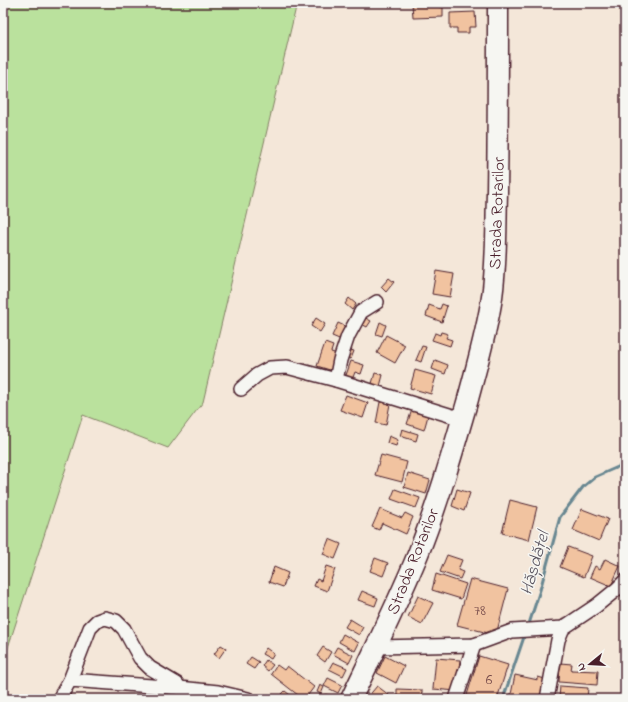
<svg xmlns="http://www.w3.org/2000/svg" width="628" height="702" font-family="'Indie Flower',sans-serif">
	<style>
		.green { fill: #bae19d; stroke: #828064 }
		.lines { fill: none; stroke-linecap: round; stroke-linejoin: round }
		.stream { stroke: #688791; stroke-width: 3 }
		.building { fill: #f1c3a0; stroke: #4a1f2b }
		.street-casing { stroke: #4a1f2b; stroke-width: 16 }
		.primary-casing { stroke: #4a1f2b; stroke-width: 23 }
		.street { stroke: #f6f6f2; stroke-width: 13 }
		.primary { stroke: #f6f6f2; stroke-width: 20 }
		.labels { text-anchor: middle; stroke-width: 3; stroke-linejoin: round; paint-order: stroke }
		.number-label { font-size: 15px; fill: #744848 }
		.street-label { font-size: 17px; fill: #4a1f2b; stroke: #f6f6f2 }
		.water-label { font-size: 18px; font-style: italic; fill: #59535e; stroke: #f6f6f2 }
	</style>
	<rect width="100%" height="100%" fill="#f4e7d9"/>
	<filter id="ink" filterUnits="userSpaceOnUse"><feTurbulence type="fractalNoise" baseFrequency=".025" numOctaves="2"/><feDisplacementMap in="SourceGraphic" scale="8" xChannelSelector="R" yChannelSelector="G"/><feConvolveMatrix kernelMatrix="1 2 1 2 8 2 1 2 1" color-interpolation-filters="sRGB"/></filter>
	<g filter="url(#ink)">
		<!-- green -->
		<polygon class="green" points="3,3 297,3 203,402 168,448 83,415 3,663"/>
		<g class="lines">
			<!-- stream -->
			<g class="stream">
				<polyline points="528,627 540,590 560,517 583,487 595,477 620,466 625,462"/>
				<polyline points="503,699 525,634"/>
			</g>
		</g>
		<!-- building -->
		<g class="building">
			<polygon points="412,3 439,3 439,7 443,7 443,17 413,18"/>
			<polygon points="475,12 476,27 469,27 469,33 457,33 457,28 450,28 450,13"/>
			<polygon points="436,271 454,274 450,297 432,294"/>
			<polygon points="389,278 394,282 386,292 381,287"/>
			<polygon points="349,298 356,304 352,310 345,304"/>
			<polygon points="442,304 447,306 442,322 426,316 429,305 440,309"/>
			<polygon points="362,316 371,321 367,327 358,322"/>
			<polygon points="316,318 325,324 320,332 311,326"/>
			<polygon points="380,322 386,325 382,336 376,334"/>
			<polygon points="338,323 349,328 344,341 332,336"/>
			<polygon points="441,332 448,334 446,338 452,340 450,346 432,340 435,333 440,335"/>
			<polygon points="386,335 405,345 395,363 377,353"/>
			<polygon points="325,343 333,346 331,352 338,354 333,371 317,366"/>
			<polygon points="422,346 426,347 421,362 416,360"/>
			<polygon points="347,349 354,351 351,359 344,356"/>
			<polygon points="435,360 448,365 445,374 432,369"/>
			<polygon points="351,361 364,365 361,374 355,372 352,380 345,378"/>
			<polygon points="415,370 436,376 431,394 410,388"/>
			<polygon points="375,373 383,375 379,390 371,387"/>
			<polygon points="346,395 368,403 363,418 340,410"/>
			<polygon points="380,402 390,404 386,425 376,423"/>
			<polygon points="413,407 429,412 424,430 407,424"/>
			<polygon points="402,429 418,434 416,441 400,436"/>
			<polygon points="389,436 398,440 396,446 387,443"/>
			<polygon points="381,455 407,462 402,482 375,475"/>
			<polygon points="408,473 430,480 426,494 404,487"/>
			<polygon points="395,489 420,498 416,508 391,499"/>
			<polygon points="457,489 470,493 464,511 452,506"/>
			<polygon points="510,500 537,507 529,540 502,533"/>
			<polygon points="380,509 402,518 405,513 413,517 406,534 382,523 379,530 372,527"/>
			<polygon points="582,509 608,519 599,541 573,530"/>
			<polygon points="329,539 341,544 335,559 323,554"/>
			<polygon points="568,547 592,556 584,577 560,567"/>
			<polygon points="447,555 462,560 458,570 463,572 460,579 440,572"/>
			<polygon points="375,558 388,563 383,576 370,571"/>
			<polygon points="605,559 620,566 611,586 590,577 595,566 600,569"/>
			<polygon points="326,566 335,569 327,591 314,586 317,579 321,581"/>
			<polygon points="274,567 288,573 283,587 269,582"/>
			<polygon points="436,574 466,584 461,599 432,590"/>
			<polygon points="470,579 508,589 496,635 457,625"/>
			<polygon points="362,591 378,598 375,606 358,600"/>
			<polygon points="418,596 433,603 422,624 408,617"/>
			<polygon points="623,604 625,604 625,621 622,621"/>
			<polygon points="350,619 363,627 359,635 345,627"/>
			<polygon points="343,634 359,643 355,651 339,642"/>
			<polygon points="221,645 226,648 219,658 214,654"/>
			<polygon points="323,647 331,652 325,662 317,656"/>
			<polygon points="337,647 353,655 349,663 333,654"/>
			<polygon points="266,648 274,654 271,659 262,654"/>
			<polygon points="385,656 404,666 396,683 377,673"/>
			<polygon points="479,656 508,665 497,699 478,699 467,695"/>
			<polygon points="251,657 259,662 254,669 246,664"/>
			<polygon points="436,658 460,660 457,691 433,689"/>
			<polygon points="266,660 273,665 268,671 262,666"/>
			<polygon points="624,661 625,661 625,685 623,685"/>
			<polygon points="333,662 347,668 343,676 329,669"/>
			<polygon points="560,663 572,664 571,670 598,671 597,685 559,682"/>
			<polygon points="277,665 284,670 287,666 314,687 305,699 303,699 271,674"/>
			<polygon points="515,675 538,680 538,677 545,679 541,699 510,699"/>
			<polygon points="328,678 342,685 338,693 324,686"/>
			<polygon points="320,685 324,687 321,694 317,692"/>
			<polygon points="377,686 389,695 386,699 368,699 367,698"/>
			<polygon points="560,686 588,688 587,699 559,699"/>
			<polygon points="397,689 422,690 422,699 397,699"/>
			<polygon points="285,691 295,699 279,699 278,698"/>
			<polygon points="325,694 336,699 323,699"/>
		</g>
		<g class="lines">
			<!-- street casing -->
			<g class="street-casing">
				<g id="street">
					<polyline points="336,380 340,360 348,336 361,312 377,302"/>
					<polyline points="241,389 257,375 270,368 287,367 336,380 462,419"/>
					<polyline points="376,647 474,645 512,631 563,628 596,606 617,589 625,581"/>
					<polyline points="70,680 90,628 97,621 105,618 116,621 124,629 140,658 150,668 177,684 179,688"/>
					<polyline points="59,699 70,680 179,688 218,692 248,699"/>
					<polyline points="456,699 474,645"/>
					<polyline points="547,699 558,640 563,628"/>
				</g>
			</g>
			<!-- primary casing -->
			<g class="primary-casing">
				<path id="primary" d="M351 699C374 651 398 603 418 554 438 504 453 451 468 399 477 365 487 331 492 297 497 262 496 226 497 192 498 129 498 66 498 3"/>
			</g>
			<!-- street -->
			<use href="#street" class="street"/>
			<!-- primary -->
			<use href="#primary" class="primary"/>
		</g>
	</g>
	<g class="labels">
		<!-- number labels -->
		<g class="number-label">
			<text x="480" y="615">78</text>
			<text x="489" y="684">6</text>
		</g>
		<!-- street labels -->
		<g class="street-label">
			<text transform="translate(496 213) rotate(-88)" y="6">Strada Rotarilor</text>
			<text transform="translate(412 561) rotate(-68)" y="6">Strada Rotarilor</text>
		</g>
		<!-- water labels -->
		<g class="water-label">
			<text transform="translate(534 563) rotate(-74)" y="6">Hășdățel</text>
		</g>
	</g>
	<!-- margin -->
	<rect width="628" height="702" fill="none" stroke="#f6f6f2" stroke-width="16"/>
	<rect x="8" y="8" width="612" height="686" fill="none" stroke="#4a1f2b" stroke-width="1.5" filter="url(#ink)"/>
	<!-- north arrow -->
	<g transform="translate(590 664) rotate(252)" stroke="#f6f6f2" stroke-width="3" paint-order="stroke">
	<path d="M0-3L7 15L0 10L-7 15Z" fill="#4a1f2b"/>
	<text y="-6" font-size="11" font-weight="bold" text-anchor="middle" fill="#4a1f2b">N</text>
	</g>
</svg>
